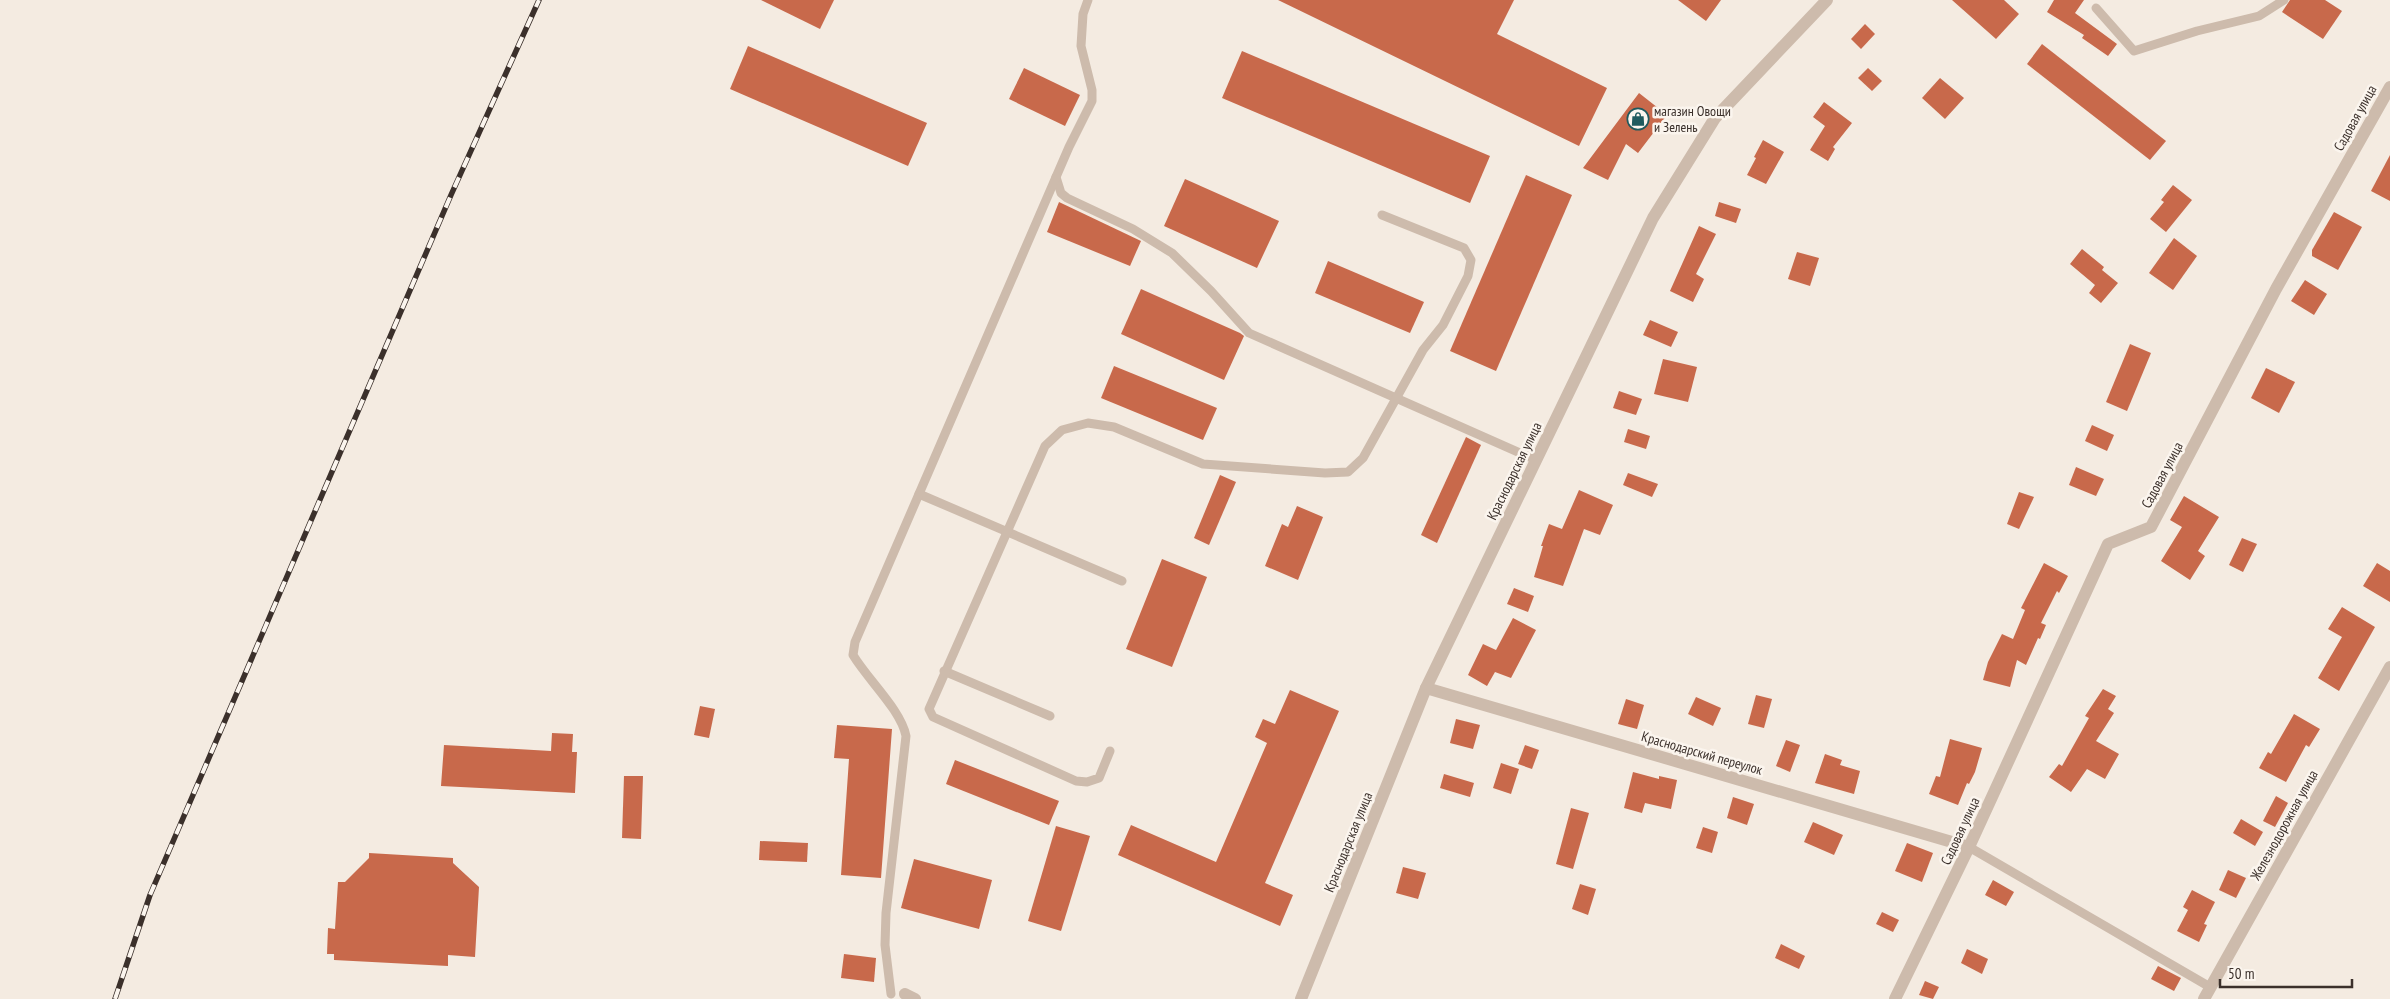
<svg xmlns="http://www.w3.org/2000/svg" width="2390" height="999" font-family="'PT Sans Narrow',sans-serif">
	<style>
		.building { fill: #c8694b }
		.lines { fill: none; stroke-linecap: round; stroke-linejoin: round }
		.service { stroke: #cdbbac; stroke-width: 9 }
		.minor { stroke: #cdbbac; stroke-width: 12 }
		.rail-casing { stroke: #3b302b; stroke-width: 5.5 }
		.rail { stroke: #fbf5ee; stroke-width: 4; stroke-dasharray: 11; stroke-linecap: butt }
		.labels { text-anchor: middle; stroke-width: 5; stroke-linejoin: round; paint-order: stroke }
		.poi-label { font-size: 14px; fill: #3b302b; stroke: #fbf5ee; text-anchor: start }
		.street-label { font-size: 14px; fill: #3b302b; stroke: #fbf5ee }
	</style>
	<rect width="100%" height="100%" fill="#f4ebe1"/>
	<!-- building -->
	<g class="building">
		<polygon points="761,0 834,0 820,29"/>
		<polygon points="1278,0 1514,0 1497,34 1607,88 1579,146"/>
		<polygon points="1678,0 1721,0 1706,21"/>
		<polygon points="1952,0 2004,0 2019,14 1996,39"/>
		<polygon points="2054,0 2084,0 2075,13 2117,44 2108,56 2082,38 2084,35 2047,12"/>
		<polygon points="2290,0 2325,0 2342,11 2323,39 2282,12"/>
		<polygon points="1865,24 1875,34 1861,49 1851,39"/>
		<polygon points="2042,44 2166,141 2150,160 2027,64"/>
		<polygon points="748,46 927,123 908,166 730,89"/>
		<polygon points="1242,51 1490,156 1470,203 1222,98"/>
		<polygon points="1024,68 1080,95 1065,126 1009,99"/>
		<polygon points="1868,68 1882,81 1872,91 1858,78"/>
		<polygon points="1940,78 1964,98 1945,119 1922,98"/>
		<polygon points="1639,93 1667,115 1638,153 1626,144 1608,180 1583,168"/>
		<polygon points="1824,102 1852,123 1833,147 1835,149 1828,161 1810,150 1825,126 1813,117"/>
		<polygon points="1763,140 1784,152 1766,184 1747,175 1756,158 1754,157"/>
		<polygon points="2390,155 2390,201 2371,191"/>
		<polygon points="1526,175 1572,195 1496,371 1450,351"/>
		<polygon points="1185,179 1279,221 1257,268 1164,226"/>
		<polygon points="2173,185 2192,200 2166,232 2150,219 2164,202 2161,200"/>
		<polygon points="1059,202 1141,241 1130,266 1047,232"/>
		<polygon points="1719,202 1741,209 1736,223 1715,216"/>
		<polygon points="2334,212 2362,227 2338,270 2312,256 2312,250"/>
		<polygon points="1699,226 1716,234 1696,274 1704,279 1693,302 1670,291"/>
		<polygon points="2174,238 2197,256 2173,290 2149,273"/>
		<polygon points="2082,249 2104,267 2102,270 2118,283 2101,303 2089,293 2095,285 2070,264"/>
		<polygon points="1797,252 1819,258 1810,286 1788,279"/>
		<polygon points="1328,261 1424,302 1410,333 1315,293"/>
		<polygon points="2305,280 2327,294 2314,315 2291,301"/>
		<polygon points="1141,289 1240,333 1244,336 1224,380 1121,334"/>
		<polygon points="1650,320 1678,332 1671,347 1643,335"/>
		<polygon points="2130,344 2151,353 2127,411 2106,402"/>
		<polygon points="1663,359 1697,367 1688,402 1654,394"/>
		<polygon points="1114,366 1217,408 1203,440 1101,398"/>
		<polygon points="2266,368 2295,382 2279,413 2251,398"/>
		<polygon points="1619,391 1642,399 1636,415 1613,408"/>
		<polygon points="2092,425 2114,435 2107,451 2085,441"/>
		<polygon points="1628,429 1650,436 1646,449 1624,442"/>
		<polygon points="1466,437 1481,445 1437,543 1421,535"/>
		<polygon points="2076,467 2104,479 2096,496 2069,485"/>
		<polygon points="1628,473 1658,484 1652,497 1623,485"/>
		<polygon points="1220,475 1236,482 1209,545 1194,538"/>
		<polygon points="1579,490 1613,505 1600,535 1584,529 1563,586 1534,577 1543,546 1541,546 1549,524 1562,529"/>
		<polygon points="2019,492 2034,497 2019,529 2007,524"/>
		<polygon points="2184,496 2219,517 2198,551 2205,556 2190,580 2161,561 2182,527 2170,520"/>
		<polygon points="1297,506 1323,517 1298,580 1265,566 1282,524 1288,527"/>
		<polygon points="2242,538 2257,544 2243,572 2229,565"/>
		<polygon points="1162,559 1207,577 1172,667 1126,649"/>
		<polygon points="2044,563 2068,576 2059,593 2057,591 2041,623 2046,625 2040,639 2038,638 2026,665 2017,660 2010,687 1983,680 1988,662 2002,634 2013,639 2025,610 2021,608"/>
		<polygon points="2377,563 2390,571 2390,602 2363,586"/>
		<polygon points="1514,588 1534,596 1528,612 1507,604"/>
		<polygon points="2342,607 2375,627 2339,691 2318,678 2342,637 2328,629"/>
		<polygon points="1513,618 1536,630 1511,678 1495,672 1487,686 1468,675 1483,644 1496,650"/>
		<polygon points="2103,689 2116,696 2108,709 2114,713 2096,741 2119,754 2105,779 2087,769 2071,792 2049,777 2059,764 2062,766 2089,718 2085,716"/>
		<polygon points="1290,690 1339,711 1265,883 1293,895 1280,926 1118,855 1131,825 1216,862 1267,743 1255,737 1263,719 1275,724"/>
		<polygon points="1756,695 1772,699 1764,728 1748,724"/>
		<polygon points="1696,697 1721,708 1713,726 1688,714"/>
		<polygon points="1626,699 1644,705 1637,729 1618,724"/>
		<polygon points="700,706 715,709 709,738 694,735"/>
		<polygon points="2294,714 2320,729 2309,747 2306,745 2286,782 2259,768 2268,752 2271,754"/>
		<polygon points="1456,719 1480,725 1473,749 1450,743"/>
		<polygon points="837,725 892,729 881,878 841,875 849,759 834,758"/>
		<polygon points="552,733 573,734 572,752 577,752 575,793 441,786 444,745 551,751"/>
		<polygon points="1950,739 1982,748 1975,772 1969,784 1967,783 1958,805 1929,794 1936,776 1940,777"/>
		<polygon points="1786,740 1800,745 1790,772 1776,766"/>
		<polygon points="1525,745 1539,750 1532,769 1518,764"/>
		<polygon points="1825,754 1842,760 1840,765 1860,771 1854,794 1815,783"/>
		<polygon points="955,760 1059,801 1049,825 946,784"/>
		<polygon points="1501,763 1519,769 1511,794 1493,788"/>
		<polygon points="1633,772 1659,779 1659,776 1677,780 1671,809 1645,803 1642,813 1624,808"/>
		<polygon points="1444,774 1474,783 1470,797 1440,788"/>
		<polygon points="624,776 643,776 641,839 622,838"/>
		<polygon points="2276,796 2288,803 2275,827 2263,821"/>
		<polygon points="1733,797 1754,804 1747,825 1727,818"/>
		<polygon points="1571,808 1589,813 1573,869 1556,864"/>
		<polygon points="2241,819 2263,832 2255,846 2233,833"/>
		<polygon points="1813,822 1843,835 1834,855 1804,842"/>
		<polygon points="1056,826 1090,836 1061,931 1028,921"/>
		<polygon points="1703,827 1718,832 1712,853 1696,848"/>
		<polygon points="760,841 808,843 807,862 759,860"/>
		<polygon points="1907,843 1933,853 1922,882 1895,871"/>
		<polygon points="369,853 453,858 453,863 479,887 475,957 448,955 448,966 334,960 334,954 327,954 328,928 335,929 338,882 345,882 369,858"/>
		<polygon points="914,859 992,880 979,929 901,908"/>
		<polygon points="1403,867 1426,873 1418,899 1396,893"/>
		<polygon points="2228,870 2246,878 2236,898 2219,890"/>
		<polygon points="1993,880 2014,892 2006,906 1985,895"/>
		<polygon points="1580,884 1596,889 1588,915 1572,909"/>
		<polygon points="2192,890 2215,902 2204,924 2207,925 2199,942 2177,931 2188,910 2183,907"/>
		<polygon points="1882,912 1899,920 1893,932 1876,924"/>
		<polygon points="1781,944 1805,956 1799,969 1775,958"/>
		<polygon points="1967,949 1988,959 1982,974 1961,963"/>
		<polygon points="844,954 876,958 874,982 841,978"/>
		<polygon points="2158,966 2181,978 2174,991 2151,979"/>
		<polygon points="1925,981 1939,987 1933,999 1919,995"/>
	</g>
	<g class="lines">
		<!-- service -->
		<g class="service">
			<polyline points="2096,8 2134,51 2197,31 2259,16 2284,0"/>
			<polyline points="1056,177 1061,193 1067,198 1133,229 1172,253 1211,291 1249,333 1536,460"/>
			<polyline points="919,494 1122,581"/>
			<polyline points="944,671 1050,716"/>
			<polyline points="1110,751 1099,778 1087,782 1076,781 933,717 929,709 1045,446 1062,430 1088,423 1114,427 1203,464 1325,473 1348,472 1363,458 1423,350 1443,325 1468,276 1471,260 1464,248 1382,215"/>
			<polyline points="1969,847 2210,987"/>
			<path d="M891 994 885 945 886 913 906 736C901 710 868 680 853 655L855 642 1069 147 1092 101V90L1081 46 1083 14 1088 0"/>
		</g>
		<!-- minor -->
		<g class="minor">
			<polyline points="1426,688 1969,847"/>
			<polyline points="905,994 915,999"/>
			<polyline points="1301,999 1426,688 1653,218 1715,118 1827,0"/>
			<polyline points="1895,999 1969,847 2108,544 2151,527 2276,289 2390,87"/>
			<polyline points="2204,999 2390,667"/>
		</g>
		<!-- rail casing -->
		<g class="rail-casing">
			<polyline id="rail" points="115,999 150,895 451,195 539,0"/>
		</g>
		<!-- rail -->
		<use href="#rail" class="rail"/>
	</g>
	<!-- icons -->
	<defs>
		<g id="shop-ring" transform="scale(1.125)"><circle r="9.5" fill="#fbf5ee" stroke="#1f5a5e" stroke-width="1.5"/><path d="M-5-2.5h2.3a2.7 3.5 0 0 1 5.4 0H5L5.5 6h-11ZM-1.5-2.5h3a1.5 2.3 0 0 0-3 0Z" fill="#1f5a5e"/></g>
	</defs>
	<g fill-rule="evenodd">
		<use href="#shop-ring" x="1638" y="119"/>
	</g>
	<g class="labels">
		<!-- poi labels -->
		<g class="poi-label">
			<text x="1654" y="116">магазин Овощи<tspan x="1654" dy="16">и Зелень</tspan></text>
		</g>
		<!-- street labels -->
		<g class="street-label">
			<text transform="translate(2355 118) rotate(-61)" y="5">Садовая улица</text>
			<text transform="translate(1514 471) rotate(-64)" y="5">Краснодарская улица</text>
			<text transform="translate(2162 475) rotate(-62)" y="5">Садовая улица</text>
			<text transform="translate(1702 753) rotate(16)" y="5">Краснодарский переулок</text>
			<text transform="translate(2284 825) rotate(-61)" y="5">Железнодорожная улица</text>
			<text transform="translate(1960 831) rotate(-65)" y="5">Садовая улица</text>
			<text transform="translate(1348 842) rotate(-68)" y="5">Краснодарская улица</text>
		</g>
	</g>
	<!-- scale -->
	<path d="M2220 979v8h132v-8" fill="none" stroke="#3b302b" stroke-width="2.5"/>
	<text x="2228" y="979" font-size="15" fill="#3b302b" stroke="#fbf5ee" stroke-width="4" paint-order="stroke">50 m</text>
</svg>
